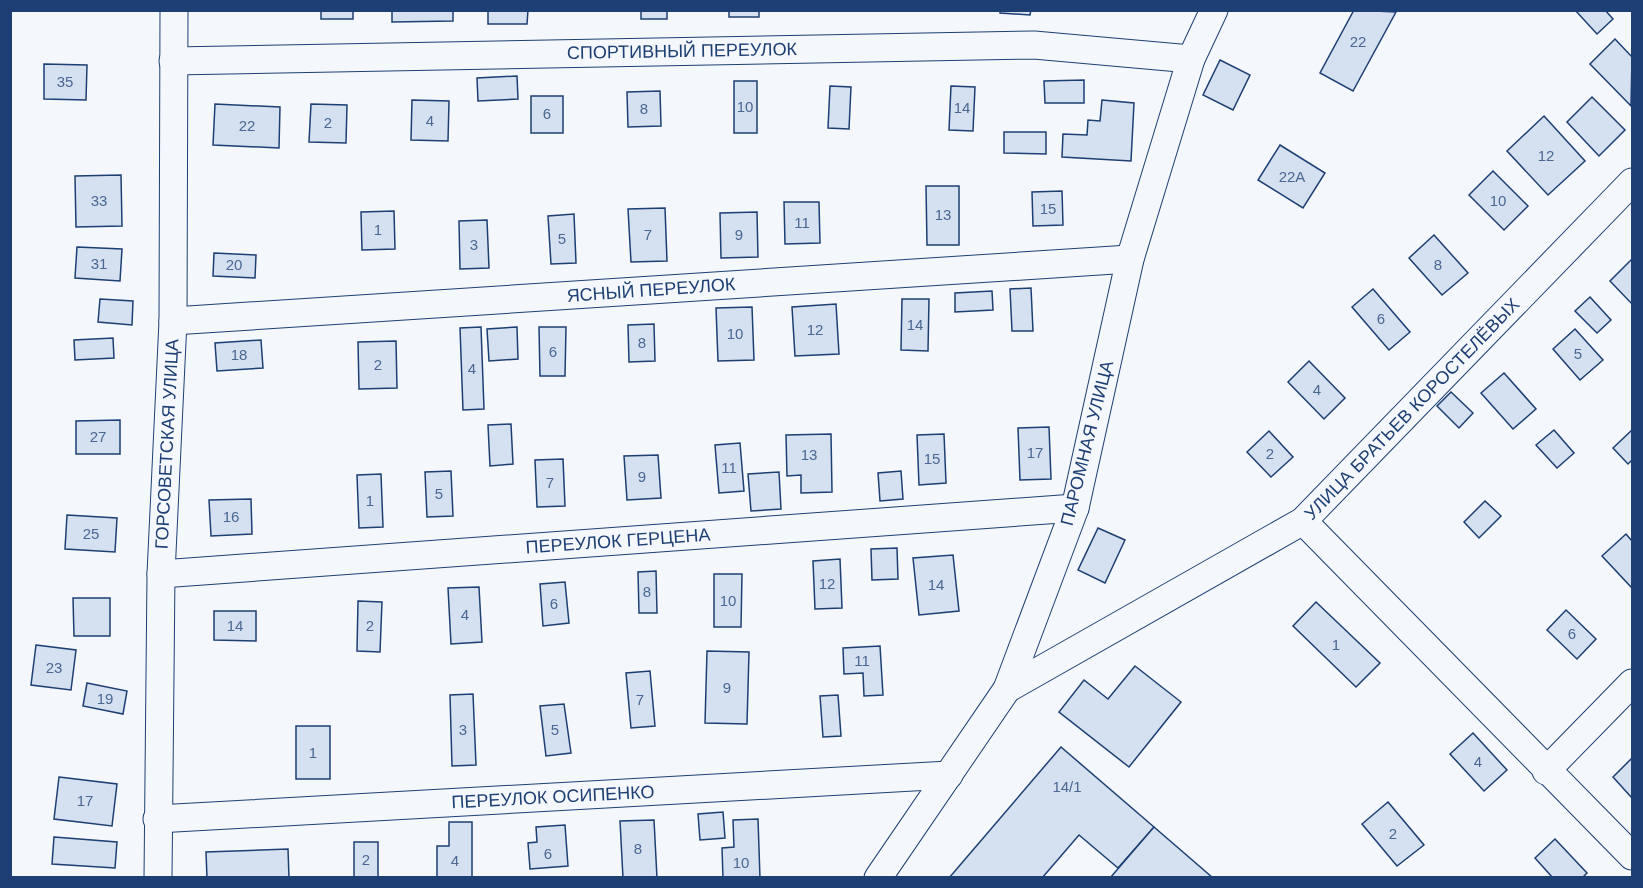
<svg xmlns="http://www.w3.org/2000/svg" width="1643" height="888" font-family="Helvetica,sans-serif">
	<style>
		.building { fill: #d5e0f0; stroke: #1d3f73; stroke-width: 1.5 }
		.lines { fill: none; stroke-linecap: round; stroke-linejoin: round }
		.street-casing { stroke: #1d3f73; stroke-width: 29 }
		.street { stroke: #f4f7fb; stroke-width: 27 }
		.labels { text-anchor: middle; stroke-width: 4.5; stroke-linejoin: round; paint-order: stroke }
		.number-label { font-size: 15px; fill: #4b6792 }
		.street-label { font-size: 18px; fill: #1d3f73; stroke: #f4f7fb }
	</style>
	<rect width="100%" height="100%" fill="#f4f7fb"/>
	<!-- building -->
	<g class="building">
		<rect x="321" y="10" width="32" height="9"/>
		<polygon points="392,10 453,10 453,21 392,22"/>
		<polygon points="488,10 528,10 527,24 488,24"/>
		<rect x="641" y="10" width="26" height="9"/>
		<rect x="729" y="10" width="30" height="7"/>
		<polygon points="1000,10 1031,10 1030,15 1000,13"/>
		<polygon points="1354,10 1396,12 1353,91 1320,73"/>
		<polygon points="1575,10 1605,10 1613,19 1597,34"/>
		<polygon points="1615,39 1632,57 1631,106 1590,64"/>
		<polygon points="1220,60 1250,75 1233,110 1203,95"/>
		<polygon points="44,64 87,65 86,100 44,99"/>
		<polygon points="517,76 518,99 478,101 477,78"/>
		<polygon points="1084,80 1084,103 1045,103 1044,81"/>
		<rect x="734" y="81" width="23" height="52"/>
		<polygon points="830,86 851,87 849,129 828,128"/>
		<polygon points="951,86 975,87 973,131 949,130"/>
		<polygon points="660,91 661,126 628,127 627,92"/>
		<rect x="531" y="96" width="32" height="37"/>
		<polygon points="1592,97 1625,130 1599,156 1567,122"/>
		<polygon points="412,100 449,101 448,141 411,140"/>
		<polygon points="1102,100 1134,103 1131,161 1062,157 1063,134 1087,135 1088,120 1100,121"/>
		<polygon points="215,104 280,107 279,148 213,145"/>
		<polygon points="311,104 347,105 346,143 309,142"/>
		<polygon points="1544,116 1585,161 1548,195 1507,151"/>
		<polygon points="1004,132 1046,132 1046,154 1004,153"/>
		<polygon points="1280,145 1325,173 1303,208 1258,180"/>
		<polygon points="1493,171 1528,206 1504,230 1469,195"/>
		<polygon points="121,175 122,226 76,227 75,176"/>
		<polygon points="926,186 959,186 959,245 927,245"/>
		<polygon points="1062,191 1063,225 1033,226 1032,192"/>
		<polygon points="784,202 819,202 820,243 785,244"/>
		<polygon points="665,208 667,261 631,262 628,209"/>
		<polygon points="394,211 395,249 362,250 361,212"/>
		<polygon points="757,212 758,257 721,258 720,213"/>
		<polygon points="574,214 576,263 551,264 548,216"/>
		<polygon points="487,220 489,268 460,269 459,221"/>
		<polygon points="1434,235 1468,273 1442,295 1409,258"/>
		<polygon points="77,247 122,249 120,281 75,278"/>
		<polygon points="214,253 256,255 255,278 213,276"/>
		<polygon points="1632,259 1632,304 1610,281"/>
		<polygon points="1031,288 1033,331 1012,331 1010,289"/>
		<polygon points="1373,289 1410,332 1389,350 1352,307"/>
		<polygon points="992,291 993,310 955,312 955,293"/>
		<polygon points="1590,297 1611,320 1597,333 1575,311"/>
		<polygon points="100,299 133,301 132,325 98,322"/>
		<polygon points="902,299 929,299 928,351 901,350"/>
		<polygon points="836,304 839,354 795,356 792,307"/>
		<polygon points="752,307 754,360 718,361 716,308"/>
		<polygon points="654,324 655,361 629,362 628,325"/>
		<polygon points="481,327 484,409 463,410 460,328"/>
		<polygon points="517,327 518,359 489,361 487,329"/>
		<polygon points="539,327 566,327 565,376 540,376"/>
		<polygon points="1575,329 1603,360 1580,380 1553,349"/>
		<polygon points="113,338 114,358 75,360 74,340"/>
		<polygon points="261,340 263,368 217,371 215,343"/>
		<polygon points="396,341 397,388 359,389 358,342"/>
		<polygon points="1309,361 1345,398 1324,419 1288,382"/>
		<polygon points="1504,373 1536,409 1513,429 1481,393"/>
		<polygon points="1451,392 1473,413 1459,428 1437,406"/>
		<polygon points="120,420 120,454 76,454 76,421"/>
		<polygon points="511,424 513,464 490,466 488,425"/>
		<polygon points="1049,427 1051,479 1020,480 1018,428"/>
		<polygon points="1554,430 1574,453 1557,468 1536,445"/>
		<polygon points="1632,430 1632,460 1628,464 1613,448"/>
		<polygon points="1269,431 1293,457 1271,477 1247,452"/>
		<polygon points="831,434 832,492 801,493 801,475 787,476 786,435"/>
		<polygon points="944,434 946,483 919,485 917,435"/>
		<polygon points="740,443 744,491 719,493 715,445"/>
		<polygon points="658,455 661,498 627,500 624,456"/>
		<polygon points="563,459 565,506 537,507 535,460"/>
		<polygon points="451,471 453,516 427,517 425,472"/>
		<polygon points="901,471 903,499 880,501 878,473"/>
		<polygon points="779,472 781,509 751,511 748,474"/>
		<polygon points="381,474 383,527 359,528 357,475"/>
		<polygon points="251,499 252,534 211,536 209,500"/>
		<polygon points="1485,501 1501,516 1479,538 1464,522"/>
		<polygon points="67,515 117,518 115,552 65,549"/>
		<polygon points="1098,528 1125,540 1105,583 1078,570"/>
		<polygon points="1626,534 1632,541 1632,588 1602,556"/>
		<polygon points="897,548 898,579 872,580 871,549"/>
		<polygon points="953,555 959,611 919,615 913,558"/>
		<polygon points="840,559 842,608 815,609 813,561"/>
		<polygon points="656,571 657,613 639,613 638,572"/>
		<polygon points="714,574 742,574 741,627 714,627"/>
		<polygon points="565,582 569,623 543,626 540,584"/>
		<polygon points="479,587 482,642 451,644 448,588"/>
		<polygon points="73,598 110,598 110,636 74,636"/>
		<polygon points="358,601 382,602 380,652 357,651"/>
		<polygon points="1316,602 1380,663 1356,687 1293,626"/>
		<polygon points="1566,610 1596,639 1577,659 1547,630"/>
		<polygon points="214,611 256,611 256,641 214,640"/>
		<polygon points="36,645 76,650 71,690 31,685"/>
		<polygon points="880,646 883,695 864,696 863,673 844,674 843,648"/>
		<polygon points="707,651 749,652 747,724 705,723"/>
		<polygon points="1135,666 1181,702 1129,767 1059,712 1084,680 1108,699"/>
		<polygon points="650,671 655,726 631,728 626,673"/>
		<polygon points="87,683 127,691 123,714 83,706"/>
		<polygon points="473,694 476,765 452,766 450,695"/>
		<polygon points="838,695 841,736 823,737 820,696"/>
		<polygon points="564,704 571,753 546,756 540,706"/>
		<rect x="296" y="726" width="34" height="53"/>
		<polygon points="1473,733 1507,770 1484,791 1450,754"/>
		<polygon points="1061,747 1154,827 1118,868 1079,835 1042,878 949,878"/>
		<polygon points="1632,758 1632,798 1613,777"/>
		<polygon points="59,777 117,784 112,826 54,819"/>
		<polygon points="1388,802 1424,845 1397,866 1362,824"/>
		<polygon points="723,812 725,838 700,840 698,814"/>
		<polygon points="758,819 760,878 723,878 722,848 734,847 733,820"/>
		<polygon points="654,820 657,878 623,878 620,821"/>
		<polygon points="449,822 472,822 472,877 437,877 437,846 449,846"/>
		<polygon points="565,825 568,866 530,869 528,843 537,842 536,827"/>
		<polygon points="1154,827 1213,878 1110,878"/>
		<polygon points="54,837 117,842 115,868 52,864"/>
		<polygon points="1555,839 1587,873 1582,878 1553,878 1535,858"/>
		<rect x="354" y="842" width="24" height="36"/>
		<polygon points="288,849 289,878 207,878 206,852"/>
	</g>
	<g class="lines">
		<!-- street casing -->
		<g class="street-casing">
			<g id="street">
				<polyline points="173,61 1034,45 1191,59"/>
				<polyline points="173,321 1130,259"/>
				<polyline points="1303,521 1632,856"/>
				<polyline points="161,574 1075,508"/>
				<polyline points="1007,689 1303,521 1632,182"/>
				<polyline points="1546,771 1632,683"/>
				<polyline points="157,819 949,775"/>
				<polyline points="158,878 161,574 173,321 174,10"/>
				<polyline points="878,878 1007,689 1075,508 1130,259 1191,59 1214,10"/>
			</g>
		</g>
		<!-- street -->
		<use href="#street" class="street"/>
	</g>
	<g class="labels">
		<!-- number labels -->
		<g class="number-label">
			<text x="1358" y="47">22</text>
			<text x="65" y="87">35</text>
			<text x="745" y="112">10</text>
			<text x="962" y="113">14</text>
			<text x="644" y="114">8</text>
			<text x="547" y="119">6</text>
			<text x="430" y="126">4</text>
			<text x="328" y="128">2</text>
			<text x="247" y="131">22</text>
			<text x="1546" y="161">12</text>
			<text x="1292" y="182">22А</text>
			<text x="99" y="206">33</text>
			<text x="1498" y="206">10</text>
			<text x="1048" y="214">15</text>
			<text x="943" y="220">13</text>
			<text x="802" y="228">11</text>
			<text x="378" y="235">1</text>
			<text x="648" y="240">7</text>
			<text x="739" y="240">9</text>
			<text x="562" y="244">5</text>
			<text x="474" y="250">3</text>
			<text x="99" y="269">31</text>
			<text x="234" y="270">20</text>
			<text x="1438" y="270">8</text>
			<text x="1381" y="324">6</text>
			<text x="915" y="330">14</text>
			<text x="815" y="335">12</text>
			<text x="735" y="339">10</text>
			<text x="642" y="348">8</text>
			<text x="553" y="357">6</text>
			<text x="1578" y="359">5</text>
			<text x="239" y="360">18</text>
			<text x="378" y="370">2</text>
			<text x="472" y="374">4</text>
			<text x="1317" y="395">4</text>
			<text x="98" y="442">27</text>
			<text x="1035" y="458">17</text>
			<text x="1270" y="459">2</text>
			<text x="809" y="460">13</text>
			<text x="932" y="464">15</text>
			<text x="729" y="473">11</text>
			<text x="642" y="482">9</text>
			<text x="550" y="488">7</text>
			<text x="439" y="499">5</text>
			<text x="370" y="506">1</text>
			<text x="231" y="522">16</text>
			<text x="91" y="539">25</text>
			<text x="827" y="589">12</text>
			<text x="936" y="590">14</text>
			<text x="647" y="597">8</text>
			<text x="728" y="606">10</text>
			<text x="554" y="609">6</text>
			<text x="465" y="620">4</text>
			<text x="235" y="631">14</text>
			<text x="370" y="631">2</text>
			<text x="1572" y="639">6</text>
			<text x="1336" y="650">1</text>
			<text x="862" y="666">11</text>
			<text x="54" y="673">23</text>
			<text x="727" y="693">9</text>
			<text x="105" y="704">19</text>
			<text x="640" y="705">7</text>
			<text x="463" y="735">3</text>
			<text x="555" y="735">5</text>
			<text x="313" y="758">1</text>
			<text x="1478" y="767">4</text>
			<text x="1067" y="792">14/1</text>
			<text x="85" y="806">17</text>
			<text x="1393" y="839">2</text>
			<text x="638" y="854">8</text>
			<text x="548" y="859">6</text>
			<text x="366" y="865">2</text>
			<text x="455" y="866">4</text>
			<text x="741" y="868">10</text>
		</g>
		<!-- street labels -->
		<g class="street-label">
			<text transform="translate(682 51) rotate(-1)" y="6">СПОРТИВНЫЙ ПЕРЕУЛОК</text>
			<text transform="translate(651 290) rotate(-4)" y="6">ЯСНЫЙ ПЕРЕУЛОК</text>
			<text transform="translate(1412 409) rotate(-46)" y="6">УЛИЦА БРАТЬЕВ КОРОСТЕЛЁВЫХ</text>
			<text transform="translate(1087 443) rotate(-76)" y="6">ПАРОМНАЯ УЛИЦА</text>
			<text transform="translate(167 444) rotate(-87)" y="6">ГОРСОВЕТСКАЯ УЛИЦА</text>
			<text transform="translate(618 541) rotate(-4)" y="6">ПЕРЕУЛОК ГЕРЦЕНА</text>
			<text transform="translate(553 797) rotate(-3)" y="6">ПЕРЕУЛОК ОСИПЕНКО</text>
		</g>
	</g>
	<!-- border -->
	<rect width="1643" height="888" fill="none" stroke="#1d3f73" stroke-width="24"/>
</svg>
